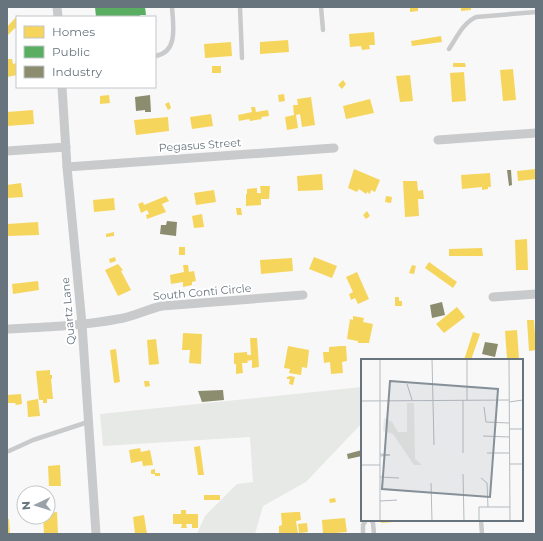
<svg xmlns="http://www.w3.org/2000/svg" width="543" height="541" font-family="Montserrat,sans-serif">
	<style>
		.green { fill: #e7e9e6 }
		.homes { fill: #f6d55c }
		.public { fill: #5aae61 }
		.industry { fill: #8c8c6e }
		.lines { fill: none; stroke-linecap: round; stroke-linejoin: round }
		.service { stroke: #c9cacc; stroke-width: 4.5 }
		.minor { stroke: #c9cacc; stroke-width: 9 }
		.labels { text-anchor: middle; stroke-width: 4; stroke-linejoin: round; paint-order: stroke }
		.street-label { font-size: 11px; fill: #67747e; stroke: #fff }
		.inset-road { fill: none; stroke: #b5bbc0; stroke-width: 1 }
		.view { fill: #869098; fill-opacity: 0.15; stroke: #869098; stroke-width: 2 }
		.inset-edge { fill: none; stroke: #67747e; stroke-width: 2 }
	</style>
	<rect width="100%" height="100%" fill="#f8f8f8"/>
	<!-- green -->
	<polygon class="green" points="362,387 362,423 306,482 263,506 255,534 197,534 205,516 237,484 253,482 250,437 103,446 100,414"/>
	<!-- homes -->
	<g class="homes">
		<polygon points="410,7 418,7 418,11 410,12"/>
		<polygon points="461,7 471,7 471,10 461,11"/>
		<polygon points="18,15 20,17 17,17 17,30 15,28 7,36 7,27"/>
		<polygon points="374,32 375,45 369,45 370,49 362,50 361,46 350,47 349,34"/>
		<polygon points="441,36 442,42 412,46 411,41"/>
		<polygon points="288,40 289,52 260,54 260,42"/>
		<polygon points="231,42 232,56 205,58 204,44"/>
		<polygon points="7,59 12,59 13,64 17,63 17,75 7,77"/>
		<polygon points="453,63 465,63 466,67 453,67"/>
		<rect x="212" y="66" width="9" height="7"/>
		<polygon points="513,69 516,100 503,101 500,70"/>
		<polygon points="464,72 466,101 452,102 450,73"/>
		<polygon points="410,75 413,101 400,102 396,76"/>
		<polygon points="343,80 346,84 342,89 338,85"/>
		<polygon points="284,94 285,101 279,102 278,95"/>
		<polygon points="109,95 110,103 100,104 100,96"/>
		<polygon points="311,97 315,125 302,127 300,114 296,115 298,128 287,130 285,117 294,115 293,105 298,105 297,99"/>
		<polygon points="370,99 374,113 346,119 343,106"/>
		<polygon points="169,102 171,108 168,110 165,104"/>
		<polygon points="251,107 255,107 256,112 268,110 269,116 261,117 262,119 250,121 249,119 239,121 238,115 252,112"/>
		<polygon points="33,110 34,124 7,126 7,112"/>
		<polygon points="211,114 213,126 192,129 190,117"/>
		<polygon points="168,117 169,131 136,135 134,120"/>
		<polygon points="354,169 380,180 375,192 371,190 370,194 367,192 366,194 359,189 357,192 348,188"/>
		<polygon points="536,169 536,179 518,181 517,171"/>
		<polygon points="490,173 491,187 488,187 488,189 482,190 482,187 462,189 461,175"/>
		<polygon points="322,174 323,190 298,191 297,176"/>
		<polygon points="403,181 417,181 418,191 423,190 424,199 418,199 419,216 405,217"/>
		<polygon points="21,183 23,197 7,198 7,185"/>
		<polygon points="260,186 270,186 269,199 261,199 261,205 246,206 246,194 247,194 247,189 257,188 257,193 261,193"/>
		<polygon points="214,190 216,202 196,205 194,193"/>
		<polygon points="166,196 169,201 162,204 166,212 147,219 146,215 149,214 147,210 141,213 138,204 143,202 144,205"/>
		<polygon points="386,196 392,197 391,203 385,202"/>
		<polygon points="114,198 115,210 94,212 93,200"/>
		<polygon points="236,208 241,208 242,215 237,215"/>
		<polygon points="367,211 370,216 366,219 363,215"/>
		<polygon points="202,214 204,227 194,228 192,216"/>
		<polygon points="38,222 39,235 8,236 7,224"/>
		<polygon points="114,232 114,236 106,237 106,234"/>
		<polygon points="527,239 528,270 516,270 515,240"/>
		<rect x="179" y="247" width="6" height="8"/>
		<polygon points="482,248 483,256 449,256 449,249"/>
		<polygon points="115,257 116,261 110,263 109,259"/>
		<polygon points="314,257 337,266 332,278 309,269"/>
		<polygon points="292,258 293,271 261,274 260,260"/>
		<polygon points="429,262 457,282 453,288 425,268"/>
		<polygon points="118,264 123,270 121,271 131,290 118,296 105,270"/>
		<polygon points="183,265 188,265 189,272 194,271 196,281 192,282 192,285 183,287 183,282 171,284 170,275 184,272"/>
		<polygon points="412,265 416,266 414,274 409,273"/>
		<polygon points="357,272 369,299 358,304 355,298 351,300 349,294 353,292 346,277"/>
		<polygon points="38,281 39,290 13,294 12,284"/>
		<polygon points="395,297 399,297 399,301 402,301 402,306 395,306"/>
		<polygon points="457,307 465,317 444,333 436,324"/>
		<polygon points="353,316 364,318 363,322 373,324 369,343 358,343 358,341 347,339 350,319 353,320"/>
		<polygon points="527,320 534,320 536,350 529,351"/>
		<polygon points="517,330 519,359 507,359 505,331"/>
		<polygon points="473,332 480,334 471,360 464,360"/>
		<polygon points="183,333 202,334 201,364 189,363 190,350 182,350"/>
		<polygon points="250,338 257,338 259,367 252,368 252,360 247,361 248,363 242,363 243,373 236,374 236,364 234,364 234,353 247,352 247,355 251,355"/>
		<polygon points="156,339 159,364 149,365 147,340"/>
		<polygon points="288,346 309,350 307,368 302,367 301,375 289,373 290,369 284,368"/>
		<polygon points="341,346 346,346 347,361 342,362 343,373 331,374 330,362 324,363 323,352 329,352 329,347"/>
		<polygon points="116,349 120,382 114,383 110,350"/>
		<polygon points="50,370 50,375 52,375 52,379 51,379 53,399 47,399 47,403 43,403 43,400 39,400 36,371"/>
		<polygon points="290,376 295,377 293,385 289,384 290,379 287,379 287,377"/>
		<polygon points="144,381 149,381 150,386 145,387"/>
		<polygon points="21,394 22,404 16,405 15,403 7,403 7,395"/>
		<polygon points="38,399 40,416 28,417 27,401"/>
		<polygon points="200,446 204,475 198,475 194,447"/>
		<polygon points="140,448 141,452 150,450 153,465 143,466 142,461 131,463 129,450"/>
		<polygon points="60,465 61,486 49,486 48,466"/>
		<polygon points="155,469 155,473 160,473 160,476 155,476 155,474 151,474 151,470"/>
		<rect x="204" y="495" width="16" height="5"/>
		<polygon points="335,498 336,502 330,503 329,499"/>
		<polygon points="181,510 186,510 186,514 198,514 198,528 192,528 192,524 186,524 187,528 181,528 182,524 173,524 173,514 181,514"/>
		<polygon points="57,512 58,534 44,534 43,517 48,517 48,513"/>
		<polygon points="296,512 300,512 301,520 296,521 298,534 279,534 279,526 282,525 281,513"/>
		<polygon points="144,515 147,534 135,534 133,517"/>
		<polygon points="345,518 347,532 323,534 322,520"/>
		<polygon points="7,519 9,519 10,534 7,534"/>
		<polygon points="381,520 408,520 408,521 381,523"/>
		<polygon points="307,523 308,532 299,533 298,524"/>
	</g>
	<!-- public -->
	<polygon class="public" points="95,7 145,7 146,15 140,15 140,17 96,17"/>
	<!-- industry -->
	<g class="industry">
		<polygon points="150,95 151,112 145,112 145,110 136,111 135,97"/>
		<polygon points="507,170 511,170 512,185 509,186"/>
		<polygon points="167,221 177,222 176,236 160,234 161,225 166,225"/>
		<polygon points="442,302 445,315 432,318 430,305"/>
		<polygon points="485,342 498,344 495,357 482,354"/>
		<polygon points="223,390 224,400 202,402 198,391"/>
		<polygon points="362,450 362,456 348,459 347,454"/>
	</g>
	<g class="lines">
		<!-- service -->
		<g class="service">
			<polyline points="240,7 242,58"/>
			<polyline points="321,7 323,30"/>
			<path d="M449 49C457 37 463 23 476 17L536 12"/>
			<path d="M155 56C179 53 173 24 172 7"/>
			<polyline points="9,451 33,440 88,422"/>
			<polyline points="371,520 373,523 374,534"/>
			<polyline points="481,520 482,534"/>
			<polyline points="363,534 363,525 366,520"/>
		</g>
		<!-- minor -->
		<g class="minor">
			<polyline points="57,7 58,17"/>
			<polyline points="62,87 67,167 82,324 96,534"/>
			<polyline points="438,140 536,133"/>
			<polyline points="7,151 66,147"/>
			<polyline points="67,167 334,148"/>
			<polyline points="493,297 536,294"/>
			<path d="M7 329C44 327 82 326 118 319 133 317 147 309 162 306L303 295"/>
		</g>
	</g>
	<g class="labels">
		<!-- street labels -->
		<g class="street-label">
			<text transform="translate(200 145) rotate(-4)" y="4">Pegasus Street</text>
			<text transform="translate(202 292) rotate(-5)" y="4">South Conti Circle</text>
			<text transform="translate(68 311) rotate(-95)" y="4">Quartz Lane</text>
		</g>
	</g>
	<!-- overview -->
	<g transform="translate(361 359)">
		<rect width="162" height="162" fill="#f8f8f8"/>
		<path d="M46 44H53L54 100 61 106H53L32 75 22 72 23 59 31 63 37 73H46Z" fill="#e7e9e6"/>
		<path class="inset-road" d="M19 0V162M71 0 73 86M106 0V41M148 0 149 162M46 25 51 41M102 41V94M0 42 148 41M148 43 162 41M123 48 125 63 148 64M148 70H162M122 77 148 78M126 94H148M19 95 29 96 19 97M148 105H162M0 106H19M102 115 103 162M19 118 38 119M120 119 126 124 127 148H149M70 124 71 162M19 142 36 141M118 162V148H127"/>
		<path class="view" d="M29 22 137 30 129 138 21 130Z"/>
		<rect width="162" height="162" class="inset-edge"/>
	</g>
	<!-- border -->
	<rect width="543" height="541" fill="none" stroke="#67747e" stroke-width="16"/>
	<!-- legend -->
	<rect x="16" y="16" width="140" height="72" fill="#ffffff" stroke="#c2c7cb"/>
	<rect x="24" y="26" width="20" height="12" fill="#f6d55c" stroke="#c2c7cb"/>
	<text x="52" y="36" font-size="12" fill="#67747e">Homes</text>
	<rect x="24" y="46" width="20" height="12" fill="#5aae61" stroke="#c2c7cb"/>
	<text x="52" y="56" font-size="12" fill="#67747e">Public</text>
	<rect x="24" y="66" width="20" height="12" fill="#8c8c6e" stroke="#c2c7cb"/>
	<text x="52" y="76" font-size="12" fill="#67747e">Industry</text>
	<!-- north arrow -->
	<g transform="translate(36 505) rotate(266)"><circle r="19" fill="#ffffff" stroke="#c2c7cb"/>
	<path d="M0-3L7 15L0 10L-7 15Z" fill="#9aa2a9"/>
	<text y="-6" font-size="11" font-weight="bold" text-anchor="middle" fill="#67747e">N</text>
	</g>
</svg>
